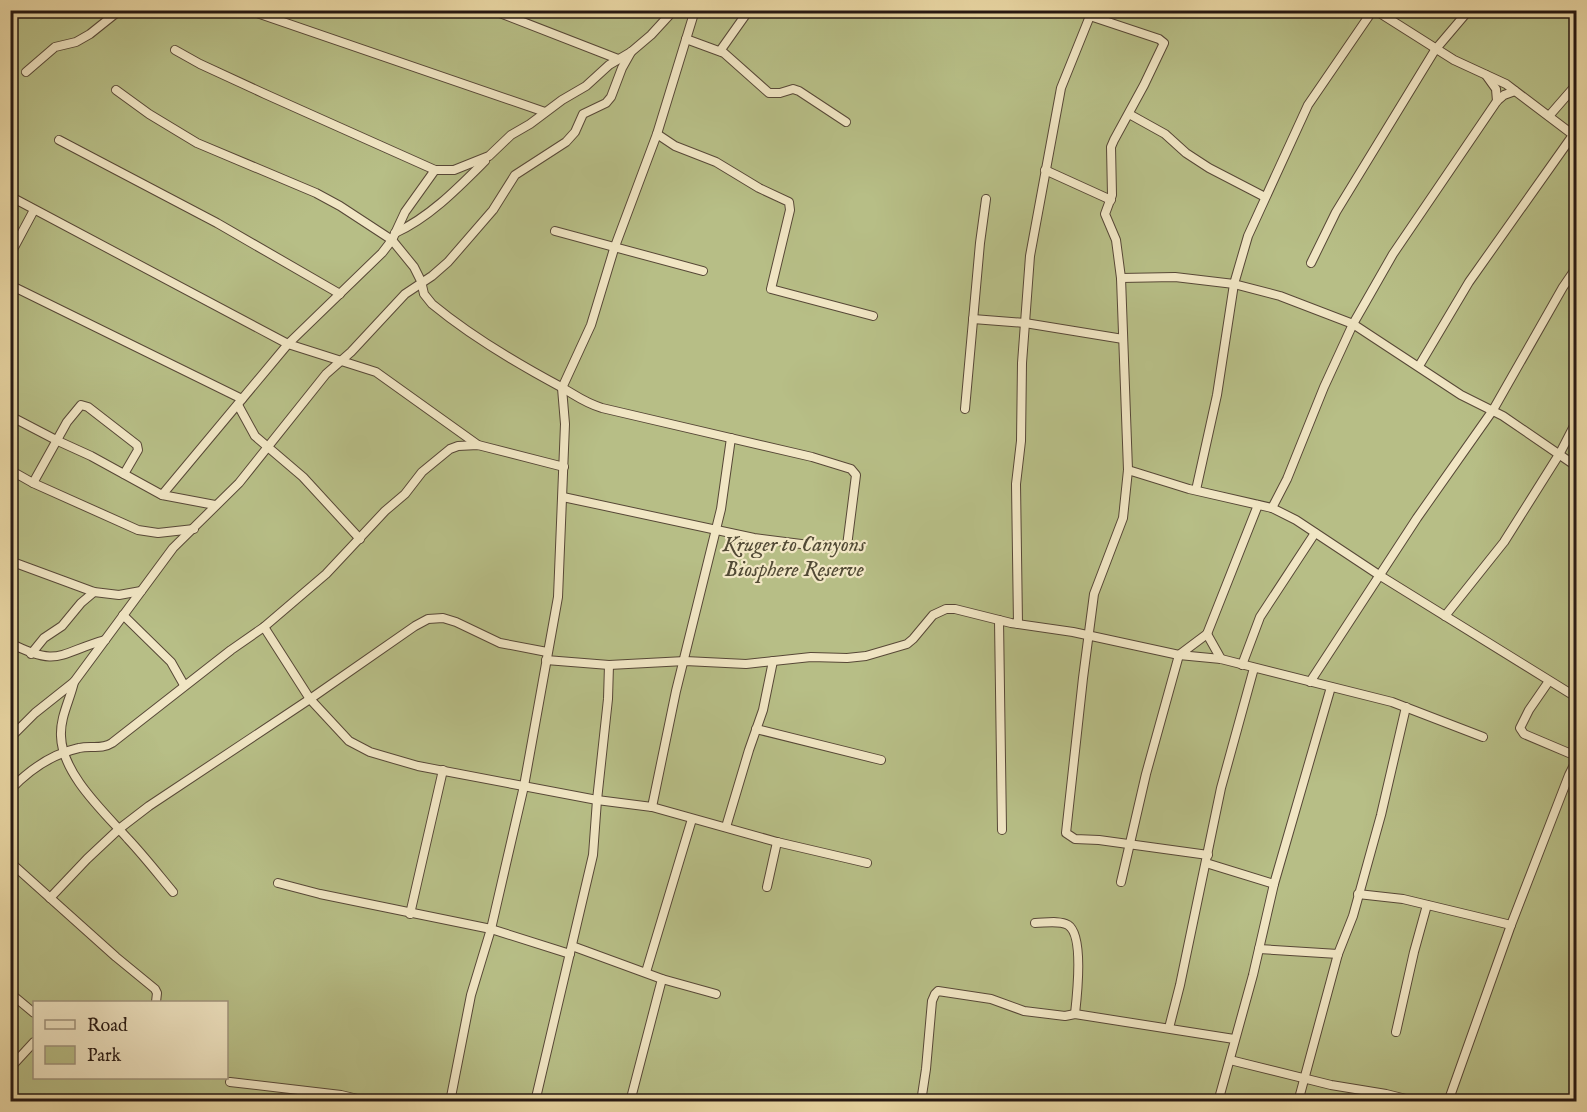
<svg xmlns="http://www.w3.org/2000/svg" width="1587" height="1112" font-family="'IM FELL English',serif">
	<style>
		.green { fill: #b7be86; stroke: #6e6b4c; stroke-width: 1.5; fill-rule: evenodd }
		.lines { fill: none; stroke-linecap: round; stroke-linejoin: round }
		.street-casing { stroke: #574837; stroke-width: 10 }
		.street { stroke: #f1e6c4; stroke-width: 8 }
		.labels { text-anchor: middle; stroke-width: 4.5; stroke-linejoin: round; paint-order: stroke }
		.park-label { font-size: 22px; font-style: italic; fill: #524a35; stroke: #f1e6c4 }
	</style>
	<rect width="100%" height="100%" fill="#ead8a5"/>
	<filter id="stains"><feTurbulence type="fractalNoise" baseFrequency=".00333" numOctaves="4"/><feColorMatrix values="0 0 0 0 .2 0 0 0 0 .09 0 0 0 0 .02 0 0 0 .5 -.17"/></filter>
	<radialGradient id="worn" r=".72"><stop offset=".6" stop-color="#630" stop-opacity="0"/><stop offset="1" stop-color="#630" stop-opacity=".3"/></radialGradient>
	<!-- green -->
	<path class="green" d="M10 11H1576V1101H11ZM34 1002H226V1078H34Z"/>
	<g class="lines">
		<!-- street casing -->
		<g class="street-casing">
			<g id="street">
				<polyline points="248,10 545,112"/>
				<polyline points="492,10 618,59"/>
				<polyline points="1082,10 1090,16 1159,39 1164,43 1144,85 1114,140 1111,147 1112,195 1105,214 1116,240 1121,278 1128,470 1123,518 1094,594 1083,678 1066,833 1075,839 1099,840 1208,855"/>
				<polyline points="1375,10 1454,60 1506,84 1576,137"/>
				<polyline points="686,39 724,53 769,93 780,93 793,89 799,91 846,122"/>
				<polyline points="175,50 200,64 265,94 435,170 454,170 489,156 511,135 530,124 562,100 586,86 609,65 631,52 651,35 674,10"/>
				<polyline points="720,51 749,10"/>
				<polyline points="26,72 55,47 76,42 90,34 120,10"/>
				<polyline points="1486,75 1496,89 1497,101"/>
				<path d="M116 90 149 114 197 143 316 193 340 206 392 240 414 267 421 281 424 294 432 304C472 337 516 363 561 387 577 396 583 402 602 408L812 457 851 469 856 475 847 546 809 545 754 538 563 497"/>
				<polyline points="1129,114 1165,134 1186,153 1209,168 1265,197"/>
				<polyline points="1549,116 1576,85"/>
				<polyline points="657,134 675,146 716,162 759,188 789,202 790,210 771,289 873,316"/>
				<polyline points="59,140 217,223 340,294"/>
				<polyline points="1045,170 1111,200"/>
				<polyline points="15,199 288,344 376,372 478,445"/>
				<polyline points="555,231 703,271"/>
				<path d="M395 233C429 218 459 187 485 161"/>
				<polyline points="10,255 34,210"/>
				<polyline points="1311,263 1336,212 1435,50 1469,10"/>
				<polyline points="1121,278 1175,277 1234,284 1280,296 1353,324 1461,395 1503,416 1576,466"/>
				<polyline points="10,285 242,399"/>
				<polyline points="973,319 1025,323 1123,339"/>
				<polyline points="1419,366 1469,282 1573,135"/>
				<polyline points="238,405 255,436 303,477 360,539"/>
				<polyline points="965,409 980,243 986,199"/>
				<polyline points="10,416 58,441 91,456 162,495 215,505"/>
				<polyline points="10,470 33,483 138,530 158,533 194,529"/>
				<polyline points="1128,470 1189,489 1272,508 1296,520 1379,575 1576,697"/>
				<polyline points="33,483 67,422 81,405 88,407 137,445 138,450 124,474"/>
				<polyline points="1196,490 1217,395 1234,284 1248,236 1308,105 1373,10"/>
				<polyline points="162,495 288,344 382,253 392,240 405,212 435,170"/>
				<polyline points="1272,508 1287,479 1324,387 1353,324 1393,254 1497,101 1504,95 1515,91"/>
				<polyline points="10,561 94,592 119,595 141,591"/>
				<polyline points="123,615 171,662 184,685"/>
				<polyline points="1445,616 1504,542 1560,453 1576,422"/>
				<polyline points="999,620 1002,830"/>
				<polyline points="1018,624 1016,484 1021,441 1022,363 1030,256 1061,88 1090,16"/>
				<polyline points="264,627 310,699 349,741 370,752 418,766 597,800 652,807 777,842 867,863"/>
				<polyline points="1207,634 1221,659"/>
				<path d="M10 643C59 668 59 653 105 640"/>
				<polyline points="31,654 44,638 62,626 81,603 94,592"/>
				<polyline points="546,660 609,665 685,661 746,664 811,657 847,658 866,656 907,644 913,639 933,615 946,609 955,609 1011,623 1073,632 1179,655 1221,659 1392,702 1483,737"/>
				<polyline points="1242,665 1260,617 1315,533"/>
				<polyline points="1549,681 1529,710 1520,728 1524,734 1576,756"/>
				<path d="M74 682C70 700 60 717 61 736 62 774 104 812 128 839 144 856 158 874 173 892"/>
				<polyline points="1310,682 1417,518 1493,410 1563,287 1576,268"/>
				<polyline points="756,729 881,760"/>
				<polyline points="10,738 35,713 74,682 173,548 239,483 326,374 351,352 405,294 432,276 448,262 493,210 515,175 566,142 575,132 583,114 606,103 611,97 622,68 631,52"/>
				<path d="M10 790C29 770 52 754 79 748 91 745 101 750 112 743L231 650 264 627 326 574 385 511 405 494 422 472 450 449 458 446 478 445 564 467"/>
				<polyline points="652,807 676,691 721,509 731,438"/>
				<polyline points="726,827 749,750 763,710 773,661"/>
				<polyline points="10,862 116,957 155,989 157,993 156,1002"/>
				<polyline points="1206,863 1274,884"/>
				<polyline points="1121,882 1146,774 1179,655 1207,634 1258,505"/>
				<polyline points="278,883 320,894 491,929 570,954"/>
				<polyline points="767,887 777,842"/>
				<polyline points="1358,894 1403,899 1511,925"/>
				<polyline points="50,898 87,859 119,829 149,806 310,699 415,626 428,619 443,618 456,622 500,643 547,652"/>
				<polyline points="410,914 443,770"/>
				<path d="M1035 923C1045 923 1059 920 1068 925 1084 935 1077 996 1075 1014"/>
				<polyline points="572,946 662,979 716,994"/>
				<polyline points="1259,949 1338,954"/>
				<polyline points="646,972 692,819"/>
				<polyline points="10,993 34,1013"/>
				<polyline points="1169,1028 1180,985 1221,788 1254,668"/>
				<polyline points="1396,1032 1414,952 1427,905"/>
				<polyline points="1230,1060 1331,1085 1386,1094 1418,1102"/>
				<polyline points="10,1068 34,1042"/>
				<polyline points="230,1082 341,1095 370,1102"/>
				<polyline points="450,1102 471,995 491,929 524,786 558,597 565,424 562,388 591,325 614,249 657,134 695,10"/>
				<polyline points="535,1102 593,855 597,800 608,699 609,665"/>
				<polyline points="630,1102 662,979"/>
				<polyline points="921,1102 926,1069 932,1001 935,994 938,991 991,999 1024,1011 1065,1016 1075,1014 1234,1039"/>
				<polyline points="1218,1102 1253,975 1274,884 1331,687"/>
				<polyline points="1298,1102 1338,954 1353,916 1381,815 1406,707"/>
				<polyline points="1448,1102 1511,925 1569,775 1576,761"/>
			</g>
		</g>
		<!-- street -->
		<use href="#street" class="street"/>
	</g>
	<g class="labels">
		<!-- park labels -->
		<g class="park-label">
			<text x="794" y="551">Kruger to Canyons<tspan x="794" dy="25">Biosphere Reserve</tspan></text>
		</g>
	</g>
	<!-- margin -->
	<rect width="1587" height="1112" fill="none" stroke="#ead8a5" stroke-width="36"/>
	<rect x="12" y="12" width="1563" height="1088" fill="none" stroke="#261812" stroke-width="3"/>
	<rect x="18" y="18" width="1551" height="1076" fill="none" stroke="#261812" stroke-width="1.5"/>
	<!-- legend -->
	<rect x="33" y="1001" width="195" height="78" fill="#f1e6c4" stroke="#a0947d" stroke-width="1.5"/>
	<rect x="45" y="1020" width="30" height="9" fill="#f1e6c4" stroke="#a0947d" stroke-width="1.5"/>
	<text x="87" y="1031" font-size="18" fill="#261812">Road</text>
	<rect x="45" y="1046" width="30" height="18" fill="#b7be86" stroke="#a0947d" stroke-width="1.5"/>
	<text x="87" y="1061" font-size="18" fill="#261812">Park</text>
	<rect width="100%" height="100%" filter="url(#stains)"/>
	<rect width="100%" height="100%" fill="url(#worn)"/>
</svg>
